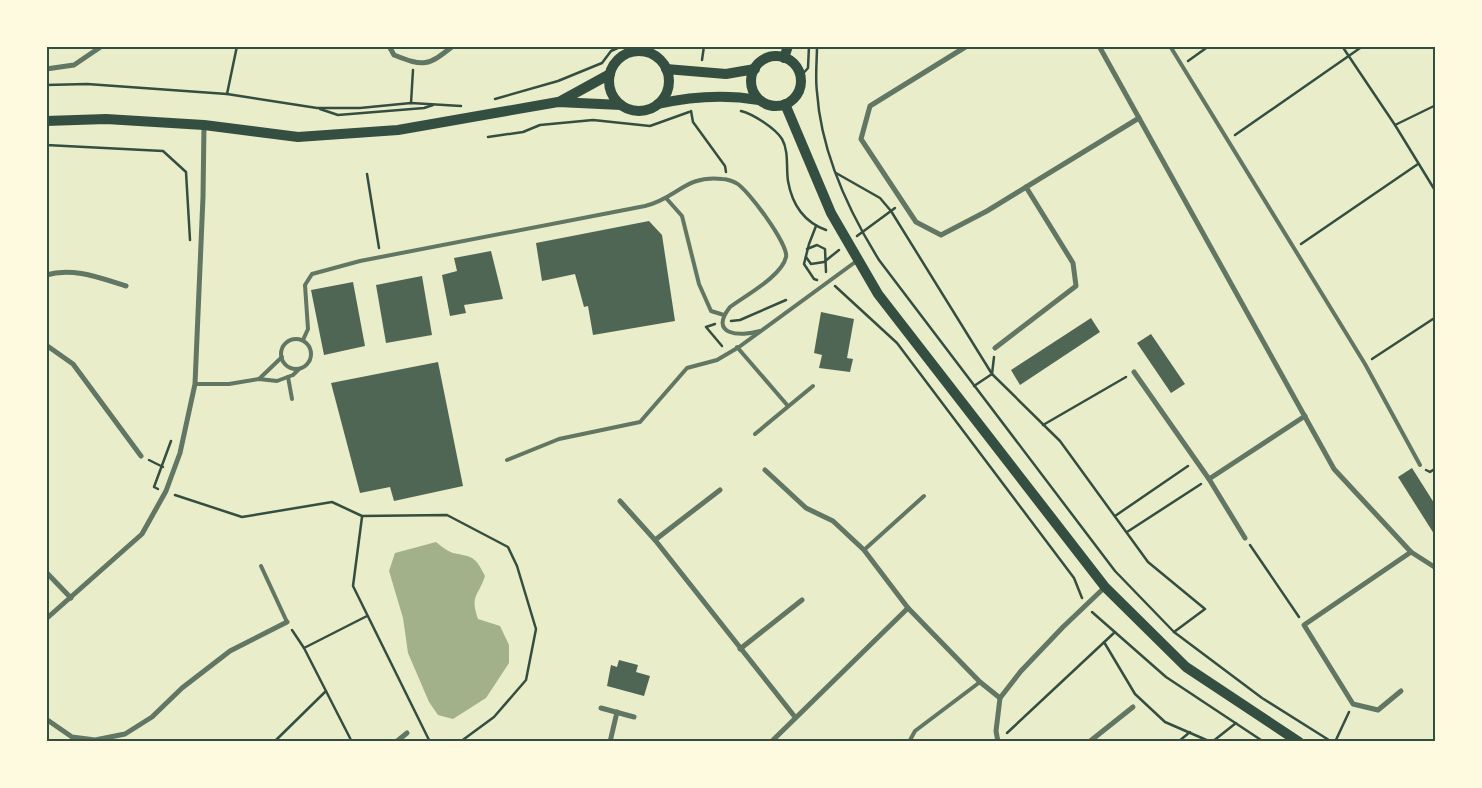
<svg xmlns="http://www.w3.org/2000/svg" width="1482" height="788" font-family="'Times New Roman',serif">
	<style>
		.water { fill: #a3b18a }
		.building { fill: #4f6655 }
		.lines { fill: none; stroke-linecap: round; stroke-linejoin: round }
		.path { stroke: #344e41; stroke-width: 2.5 }
		.service { stroke: #617663; stroke-width: 4 }
		.minor { stroke: #617663; stroke-width: 5 }
		.secondary { stroke: #344e41; stroke-width: 10 }
		.neatline { fill: none; stroke: #344e41; stroke-width: 2 }
	</style>
	<rect width="100%" height="100%" fill="#e9edc9"/>
	<!-- water -->
	<path class="water" d="M436 542C441 546 447 551 453 553 473 557 475 556 485 576 478 597 470 595 478 619L500 626 509 645V663L486 698 453 719 438 715 429 702 408 653 403 618 389 571 395 553Z"/>
	<!-- building -->
	<g class="building">
		<polygon points="649,221 662,235 675,321 593,335 588,306 584,307 575,274 542,281 536,243"/>
		<polygon points="491,251 503,299 464,305 466,313 450,316 442,275 457,271 454,258"/>
		<polygon points="422,276 432,335 386,343 376,285"/>
		<polygon points="353,282 365,346 324,355 311,290"/>
		<polygon points="821,312 854,319 847,358 853,359 850,372 819,368 822,355 814,353"/>
		<polygon points="1091,318 1100,332 1020,385 1011,370"/>
		<polygon points="1151,334 1185,384 1171,393 1137,343"/>
		<polygon points="438,362 463,486 394,501 390,487 360,493 331,383"/>
		<polygon points="1412,468 1436,506 1436,537 1398,477"/>
		<polygon points="619,660 638,665 636,672 650,676 644,696 607,686 611,665 617,667"/>
	</g>
	<g class="lines">
		<!-- path -->
		<g class="path">
			<path d="M817 46C817 61 815 77 817 92 821 152 848 210 879 260L1115 571 1174 632 1262 698 1332 742"/>
			<polyline points="1342,46 1395,125 1436,192"/>
			<polyline points="702,60 704,46"/>
			<polyline points="1188,61 1209,46"/>
			<polyline points="800,77 808,68 809,46"/>
			<polyline points="46,85 87,84 227,94 317,108 360,108 411,103 461,106"/>
			<polyline points="227,94 237,46"/>
			<polyline points="495,99 558,81 602,63 611,51 622,46"/>
			<polyline points="411,103 413,70"/>
			<polyline points="320,109 338,115 424,108 433,105"/>
			<polyline points="691,111 693,122 725,166 726,172"/>
			<path d="M741 111C753 114 775 128 782 139 789 151 786 168 788 181 792 204 804 222 826 230"/>
			<polyline points="1395,125 1436,105"/>
			<polyline points="1235,135 1363,46"/>
			<polyline points="488,137 523,132 540,125 593,120 650,126 689,112"/>
			<polyline points="46,145 163,151 186,172 190,240"/>
			<polyline points="836,173 880,198 891,211 992,374 1060,441 1148,562 1205,609 1174,632"/>
			<polyline points="367,174 379,248"/>
			<polyline points="816,226 809,244 804,264 814,279 817,280"/>
			<polyline points="857,236 895,208"/>
			<polyline points="1301,244 1418,164"/>
			<polyline points="807,249 817,245 825,249 826,272"/>
			<polyline points="806,257 811,264 824,262 839,250"/>
			<polyline points="835,286 897,343 1074,578 1082,598"/>
			<polyline points="731,321 740,320 786,300"/>
			<polyline points="715,324 706,327 722,346"/>
			<polyline points="1372,359 1436,317"/>
			<polyline points="974,386 992,374 994,357"/>
			<polyline points="1043,425 1126,377"/>
			<polyline points="149,460 163,467"/>
			<polyline points="1426,470 1430,472 1436,468"/>
			<polyline points="158,489 154,487 171,441"/>
			<polyline points="175,495 242,517 332,502 362,516 447,515 508,547 517,566 536,629 526,680 494,717 460,742"/>
			<polyline points="1115,516 1188,466"/>
			<polyline points="362,517 353,586 430,742"/>
			<polyline points="1127,532 1201,484"/>
			<polyline points="1250,545 1299,617"/>
			<polyline points="1092,612 1166,677 1264,742"/>
			<polyline points="292,630 304,648 352,742"/>
			<polyline points="1104,642 1135,694 1165,722 1211,742"/>
			<polyline points="304,648 367,616"/>
			<polyline points="1007,733 1115,632"/>
			<polyline points="274,742 326,691"/>
			<polyline points="1178,742 1190,732"/>
			<polyline points="1212,742 1236,723"/>
			<polyline points="1335,742 1349,712"/>
		</g>
		<!-- service -->
		<g class="service">
			<polyline points="1170,46 1365,364 1420,465"/>
			<polyline points="666,198 682,216 699,284 711,311 724,315"/>
			<circle cx="296" cy="354" r="15"/>
			<path d="M303 340 308 329 305 285 312 274 360 261 645 206C678 198 684 175 722 179 726 179 733 181 736 183 747 188 789 245 786 257 782 276 746 295 730 307 708 335 740 337 760 331"/>
			<polyline points="737,347 788,406"/>
			<polyline points="288,377 292,399"/>
			<polyline points="259,379 282,357"/>
			<polyline points="195,384 229,384 259,379 277,381 293,375 299,369"/>
			<polyline points="755,434 813,386"/>
			<polyline points="507,460 559,439 640,422 687,368 717,360 739,347 858,260"/>
			<polyline points="864,550 924,496"/>
			<polyline points="261,566 287,622"/>
			<polyline points="909,742 915,731 980,682"/>
		</g>
		<!-- minor -->
		<g class="minor">
			<path d="M389 46 394 55C424 67 428 66 453 46"/>
			<polyline points="967,46 870,106 861,139 916,222 941,235 987,211 1139,118"/>
			<polyline points="1099,46 1334,469 1411,552 1436,568"/>
			<polyline points="46,69 74,65 102,46"/>
			<path d="M46 275C73 267 100 278 126 286"/>
			<polyline points="46,345 73,364 141,456"/>
			<polyline points="995,348 1076,286 1073,263 1026,187"/>
			<polyline points="1134,372 1209,479 1245,538"/>
			<polyline points="765,470 806,508 833,521 864,550 908,608 980,682 1000,698"/>
			<polyline points="1209,479 1305,416"/>
			<polyline points="620,501 655,540 795,717"/>
			<polyline points="655,540 720,490"/>
			<polyline points="46,572 71,598"/>
			<polyline points="46,619 142,534 166,491 180,453 195,384 203,197 204,125"/>
			<polyline points="740,649 802,600"/>
			<polyline points="1401,691 1378,710 1353,704 1304,625 1411,552"/>
			<polyline points="601,708 634,717"/>
			<polyline points="46,719 72,737 95,740 125,734 152,717 182,688 230,651 287,622"/>
			<polyline points="396,742 407,733"/>
			<polyline points="610,742 617,712"/>
			<polyline points="771,742 908,608"/>
			<polyline points="998,742 996,731 1000,698 1021,671 1063,627 1105,587"/>
			<polyline points="1089,742 1133,707"/>
		</g>
		<!-- secondary -->
		<g class="secondary">
			<circle cx="639" cy="81" r="30"/>
			<circle cx="776" cy="81" r="25"/>
			<polyline points="784,58 788,46"/>
			<polyline points="666,69 726,74 755,69"/>
			<polyline points="559,102 610,74"/>
			<path d="M658 104C693 96 724 94 759 100"/>
			<polyline points="785,104 831,213 878,294 1105,587 1186,667 1299,742"/>
			<polyline points="46,121 106,119 204,125 298,137 398,130 558,102 621,105"/>
		</g>
	</g>
	<!-- border -->
	<rect width="1482" height="788" fill="none" stroke="#fefae0" stroke-width="95"/>
	<rect x="48" y="48" width="1386" height="692" class="neatline"/>
</svg>
